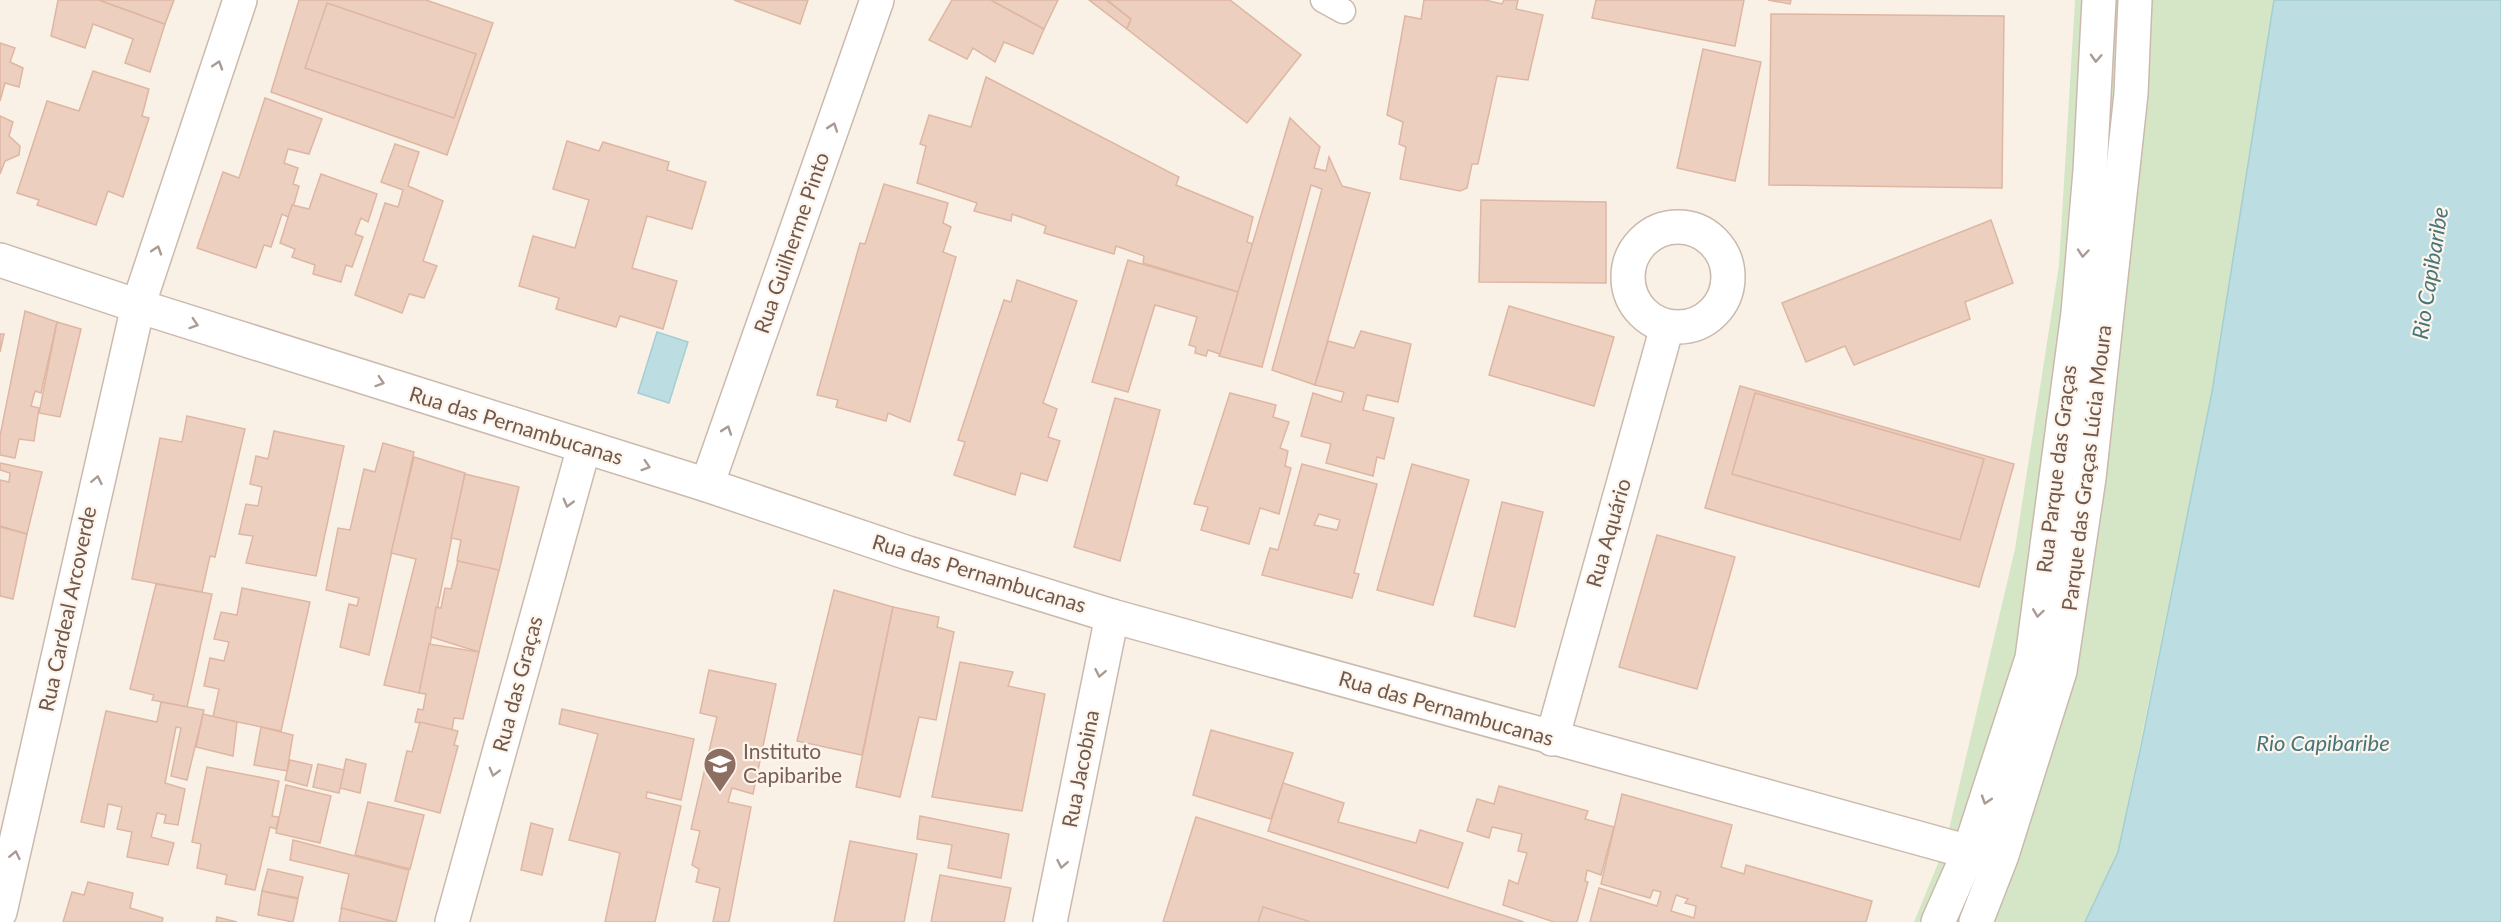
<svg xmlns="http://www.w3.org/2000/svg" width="2501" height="922" font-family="Lato,sans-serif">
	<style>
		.green { fill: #d5e6c6 }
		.water { fill: #bcdee2; stroke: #a4ced2; stroke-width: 1.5 }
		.building { fill: #edcfc0; stroke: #deb6a2; stroke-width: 1.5; fill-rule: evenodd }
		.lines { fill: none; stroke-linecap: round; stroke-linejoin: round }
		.service-casing { stroke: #cbb9ad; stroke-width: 27 }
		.pedestrian-casing { stroke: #cbb9ad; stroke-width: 36 }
		.minor-casing { stroke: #cbb9ad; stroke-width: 36 }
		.tertiary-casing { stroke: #cbb9ad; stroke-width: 36 }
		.service { stroke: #fff; stroke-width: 24 }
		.pedestrian { stroke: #fff; stroke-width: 33 }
		.minor { stroke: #fff; stroke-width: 33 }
		.tertiary { stroke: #fff; stroke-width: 33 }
		.oneway { stroke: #aa9b94 }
		.labels { text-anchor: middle; stroke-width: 4.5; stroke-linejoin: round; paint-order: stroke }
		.street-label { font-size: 21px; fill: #71584d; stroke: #fdf5ec }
		.education-label { font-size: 21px; fill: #785e54; stroke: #fdf5ec; text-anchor: start }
		.water-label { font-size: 22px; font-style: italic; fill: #46767b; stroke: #fdf5ec }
	</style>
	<rect width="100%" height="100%" fill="#faf1e6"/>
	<!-- green -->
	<polygon class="green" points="2075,0 2274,0 2212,392 2118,852 2085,922 1914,922 1945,846 2015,549 2059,265"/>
	<!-- water -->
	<g class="water">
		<polygon points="2274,0 2501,0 2501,922 2085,922 2118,852 2143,736 2212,392"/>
		<polygon points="657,332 688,342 669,403 638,393"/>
	</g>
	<!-- building -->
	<g class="building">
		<polygon points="58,0 99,0 165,24 150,72 125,63 133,39 93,24 85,48 51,36"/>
		<polygon points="99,0 174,0 165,24"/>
		<polygon points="299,0 426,0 493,23 447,155 271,92"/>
		<polygon points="734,0 808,0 800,24"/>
		<polygon points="952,0 991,0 1044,29 1033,54 1004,42 995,62 973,48 967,59 929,40"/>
		<polygon points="991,0 1058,0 1044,29"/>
		<polygon points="1089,0 1106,0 1131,19 1127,29"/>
		<polygon points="1107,0 1230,0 1301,55 1247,123 1127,29 1131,19"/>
		<polygon points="1424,0 1485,0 1502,4 1504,0 1518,0 1516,9 1543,15 1528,80 1497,76 1478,164 1472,164 1467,188 1460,191 1400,179 1406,147 1399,144 1403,122 1387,115 1405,16 1421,19"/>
		<polygon points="1596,0 1744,0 1735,46 1592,18"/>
		<polygon points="1768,0 1791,0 1790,4"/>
		<polygon points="327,3 476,54 454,118 305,68"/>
		<polygon points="1771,14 2004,16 2002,188 1769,185"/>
		<polygon points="0,43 15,48 10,62 23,68 19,87 5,83 0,101"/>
		<polygon points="1703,49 1761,62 1735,181 1677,168"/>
		<polygon points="93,71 149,89 142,116 149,118 123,197 108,191 96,225 37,205 39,200 17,193 47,101 79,111"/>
		<polygon points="986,77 1179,177 1176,185 1253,217 1247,242 1253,244 1238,292 1143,263 1144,256 1116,246 1114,254 1044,233 1046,226 1012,214 1011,221 974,211 977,203 917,183 926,146 920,144 929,115 971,127"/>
		<polygon points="265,98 322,119 309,154 288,149 284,163 298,168 293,184 299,186 294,204 288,217 282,214 271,247 264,245 256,268 197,248 223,172 239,178"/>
		<polygon points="0,116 13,122 9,136 20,146 19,155 5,161 0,174"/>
		<polygon points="1290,118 1320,147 1314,168 1326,171 1329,157 1342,186 1370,193 1315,385 1272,370 1322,189 1311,185 1262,367 1219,356"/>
		<polygon points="567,141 599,151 603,142 669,162 667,170 706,182 692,229 647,216 632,268 677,281 663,329 620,316 616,327 556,309 559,298 519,286 533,236 575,248 589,200 553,189"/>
		<polygon points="395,144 419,152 408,186 443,201 423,261 437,266 424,298 409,294 402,313 355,295 385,203 398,207 403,190 381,182"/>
		<polygon points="321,174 377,194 368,222 361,218 355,234 363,237 352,267 346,265 341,282 313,274 315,265 292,257 295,249 280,243 292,205 309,209"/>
		<polygon points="884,184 948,203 943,223 951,227 943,252 956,257 910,422 888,413 886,421 836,407 838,400 817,395 860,243 865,244"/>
		<polygon points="1481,200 1606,202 1606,283 1479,282"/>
		<polygon points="1991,220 2013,283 1965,302 1970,319 1854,365 1845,346 1806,362 1782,303"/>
		<polygon points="1128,260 1238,292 1220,354 1208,350 1206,356 1195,353 1196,347 1189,345 1197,317 1155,305 1128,392 1092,382"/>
		<polygon points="1017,280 1077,301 1043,403 1057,409 1048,437 1060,441 1047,481 1021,473 1015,495 954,475 965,442 958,440 1004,300 1011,302"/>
		<polygon points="1509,306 1614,337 1594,406 1489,375"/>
		<polygon points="25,311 57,322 41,393 35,391 31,406 39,408 34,441 19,439 15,458 0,455 0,436"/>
		<polygon points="57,322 81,329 60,417 39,413"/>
		<polygon points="1361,331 1411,344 1398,402 1367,395 1363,410 1394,418 1384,459 1377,457 1373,476 1326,463 1331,444 1301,436 1313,393 1341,402 1344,392 1315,385 1328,341 1354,348"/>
		<polygon points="0,334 4,334 0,352"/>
		<polygon points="1740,386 2014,464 1979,587 1705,508"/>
		<polygon points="1230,393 1276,405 1273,417 1289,422 1280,448 1288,451 1285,466 1291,468 1279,514 1260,508 1249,544 1201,530 1208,507 1194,504"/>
		<polygon points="1755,393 1984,459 1960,540 1732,474"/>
		<polygon points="1115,398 1160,410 1120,561 1074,547"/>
		<polygon points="187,416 245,429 215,557 210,556 202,592 132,579 160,438 182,442"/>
		<polygon points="274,431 344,446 316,576 246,563 253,536 239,534 246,504 258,506 262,487 250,484 256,456 268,459"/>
		<polygon points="383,443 414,452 369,655 340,647 349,604 357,606 359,598 326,590 338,528 350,530 364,469 375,472"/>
		<polygon points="414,457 465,473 420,693 384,685 416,559 391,553"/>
		<polygon points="0,463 42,472 27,534 0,526 0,480 9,482 10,473 0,470"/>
		<path d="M1302 464 1377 484 1354 573 1359 574 1352 598 1262 575 1270 548 1278 550ZM1319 514 1340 520 1337 530 1314 525Z"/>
		<polygon points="1412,464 1469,480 1433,605 1377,590"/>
		<polygon points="465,474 519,487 499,571 457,561 461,540 451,538"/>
		<polygon points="1502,502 1543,512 1515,627 1474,616"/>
		<polygon points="0,527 27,534 13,599 0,596"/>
		<polygon points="1657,535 1735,557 1697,689 1619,667"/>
		<polygon points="458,561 499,570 479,652 431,637 436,607 441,608 445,588 451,589"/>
		<polygon points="156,584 212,594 187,707 152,700 154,695 130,689"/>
		<polygon points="242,588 310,602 281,731 213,717 219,689 204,686 210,658 224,661 229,642 214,639 221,612 237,615"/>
		<polygon points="834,590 893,607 862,755 797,741"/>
		<polygon points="893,607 939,617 937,627 954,632 936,720 919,717 900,797 856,787"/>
		<polygon points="429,644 479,652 463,719 454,718 452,730 415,722 418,709 423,710 426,694 419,693"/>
		<polygon points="960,662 1013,672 1008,686 1045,694 1022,811 932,797"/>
		<polygon points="709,670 776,684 753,794 732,788 728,802 751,807 729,922 713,922 720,888 696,882 699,869 692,865 700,831 691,829 717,717 700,713"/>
		<polygon points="161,702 204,710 187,780 171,776 181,728 176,727 165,783 185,789 178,825 164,823 166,815 157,813 151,837 174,843 168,865 127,857 132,832 117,829 122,807 108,804 104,827 81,822 106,711 157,722"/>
		<polygon points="562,709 694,739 681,800 647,792 646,798 681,806 655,922 605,922 620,853 569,840 598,734 559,724"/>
		<polygon points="203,714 237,722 233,756 196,747"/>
		<polygon points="420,722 458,731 454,745 458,746 440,813 395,801 407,751 412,752"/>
		<polygon points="261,727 293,735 287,771 254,765"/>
		<polygon points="1211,730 1293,753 1271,819 1193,795"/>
		<polygon points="346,759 366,764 360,793 340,788"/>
		<polygon points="290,760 312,765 307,786 285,780"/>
		<polygon points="318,764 344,770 339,793 313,787"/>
		<polygon points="207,767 279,781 272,816 279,817 276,829 270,827 255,890 225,884 227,875 197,868 201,844 192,842"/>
		<polygon points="1283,783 1344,803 1338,822 1416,843 1420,830 1463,843 1448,888 1268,831"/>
		<polygon points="286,785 331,796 320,843 276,833"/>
		<polygon points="1499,786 1588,811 1585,819 1614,827 1601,875 1587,870 1585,881 1588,882 1577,922 1554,922 1503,905 1509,880 1518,884 1527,853 1518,851 1522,834 1492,827 1489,838 1467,831 1477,799 1494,804"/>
		<path d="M1622 794 1732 825 1721 867 1744 874 1746 865 1872 901 1866 922H1590L1599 888 1657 906 1661 892 1653 890 1650 898 1601 884ZM1676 895 1688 899 1685 903 1696 906 1694 918 1671 911Z"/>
		<polygon points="368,802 424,815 410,869 355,855"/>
		<polygon points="920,816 1009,834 1001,878 948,868 952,845 917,839"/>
		<polygon points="1196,817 1524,922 1163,922"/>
		<polygon points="531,823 553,829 542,875 521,870"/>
		<polygon points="293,840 409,870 396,922 341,909 349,874 290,860"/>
		<polygon points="850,841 917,854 904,922 834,922"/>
		<polygon points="268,869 303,877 298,898 262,891"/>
		<polygon points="940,875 1011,888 1004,922 931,922"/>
		<polygon points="88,882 133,893 130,908 163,918 162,922 63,922 72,892 84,895"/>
		<polygon points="262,891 298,899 293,922 258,915"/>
		<polygon points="1263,907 1311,922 1258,922"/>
		<polygon points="342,908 394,922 339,922"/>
		<polygon points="217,917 237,922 216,922"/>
	</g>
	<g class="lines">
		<!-- service casing -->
		<g class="service-casing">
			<polyline id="service" points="1323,0 1343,11"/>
		</g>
		<!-- pedestrian casing -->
		<g class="pedestrian-casing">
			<polyline id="pedestrian" points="1976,922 2002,855 2060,671 2089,478 2131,94 2135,0"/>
		</g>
		<!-- minor casing -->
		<g class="minor-casing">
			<g id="minor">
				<circle cx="1678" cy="277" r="50"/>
				<polyline points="707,485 877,0"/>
				<polyline points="1552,739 1667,327"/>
				<polyline points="1050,922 1112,616"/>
				<polyline points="1938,922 1969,852 2032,658 2078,313 2090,171 2099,0"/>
			</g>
		</g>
		<!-- tertiary casing -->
		<g class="tertiary-casing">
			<g id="tertiary">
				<polyline points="0,260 138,306 707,485 908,553 1112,616 1969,852"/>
				<polyline points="0,912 138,306 240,0"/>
				<polyline points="452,922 584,447"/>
			</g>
		</g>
		<!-- service -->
		<use href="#service" class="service"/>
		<!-- pedestrian -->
		<use href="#pedestrian" class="pedestrian"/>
		<!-- minor -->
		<use href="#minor" class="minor"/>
		<!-- tertiary -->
		<use href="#tertiary" class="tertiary"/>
	</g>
	<!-- one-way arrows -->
	<defs><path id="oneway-chevron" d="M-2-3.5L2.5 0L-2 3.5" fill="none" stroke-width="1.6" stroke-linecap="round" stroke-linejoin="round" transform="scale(1.5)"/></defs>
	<g class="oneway">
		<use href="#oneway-chevron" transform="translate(2096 58) rotate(93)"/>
		<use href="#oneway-chevron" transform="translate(218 65) rotate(-72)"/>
		<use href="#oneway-chevron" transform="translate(833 127) rotate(-71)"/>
		<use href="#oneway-chevron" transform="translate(157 250) rotate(-72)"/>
		<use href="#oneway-chevron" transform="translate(2083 253) rotate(95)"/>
		<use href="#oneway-chevron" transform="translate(194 324) rotate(18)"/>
		<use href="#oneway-chevron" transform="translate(380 382) rotate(18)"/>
		<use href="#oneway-chevron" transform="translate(727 430) rotate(-71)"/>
		<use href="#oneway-chevron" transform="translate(646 466) rotate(17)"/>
		<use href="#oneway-chevron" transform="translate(97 480) rotate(-78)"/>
		<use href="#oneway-chevron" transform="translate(568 503) rotate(105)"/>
		<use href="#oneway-chevron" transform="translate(2038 613) rotate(98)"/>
		<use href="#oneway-chevron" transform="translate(1100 673) rotate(101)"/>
		<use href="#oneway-chevron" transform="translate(494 772) rotate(105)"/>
		<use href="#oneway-chevron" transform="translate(1986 800) rotate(108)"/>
		<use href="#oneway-chevron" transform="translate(15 855) rotate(-78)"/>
		<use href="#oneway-chevron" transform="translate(1062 864) rotate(101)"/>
	</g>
	<!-- icons -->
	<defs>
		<g id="school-pin" transform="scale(1.725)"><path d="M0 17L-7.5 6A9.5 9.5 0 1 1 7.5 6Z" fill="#8d6e63" stroke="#fdf5ec"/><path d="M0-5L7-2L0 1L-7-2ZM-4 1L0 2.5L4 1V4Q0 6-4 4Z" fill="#fff"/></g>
	</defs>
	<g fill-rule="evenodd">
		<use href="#school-pin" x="720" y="764"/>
	</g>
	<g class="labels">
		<!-- street labels -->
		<g class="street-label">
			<text transform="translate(792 243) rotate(-71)" y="7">Rua Guilherme Pinto</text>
			<text transform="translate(516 426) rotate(17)" y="7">Rua das Pernambucanas</text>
			<text transform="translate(2087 468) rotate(-83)" y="7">Parque das Graças Lúcia Moura</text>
			<text transform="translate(2057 469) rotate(-83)" y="7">Rua Parque das Graças</text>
			<text transform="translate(1609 533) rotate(-74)" y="7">Rua Aquário</text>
			<text transform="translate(979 574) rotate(17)" y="7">Rua das Pernambucanas</text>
			<text transform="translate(68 609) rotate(-78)" y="7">Rua Cardeal Arcoverde</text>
			<text transform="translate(518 684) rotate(-75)" y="7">Rua das Graças</text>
			<text transform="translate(1446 709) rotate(16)" y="7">Rua das Pernambucanas</text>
			<text transform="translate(1081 769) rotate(-79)" y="7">Rua Jacobina</text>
		</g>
		<!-- education labels -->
		<g class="education-label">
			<text x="743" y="759">Instituto<tspan x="743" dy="24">Capibaribe</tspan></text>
		</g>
		<!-- water labels -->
		<g class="water-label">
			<text transform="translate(2430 273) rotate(-81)" y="8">Rio Capibaribe</text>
			<text x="2323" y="751">Rio Capibaribe</text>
		</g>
	</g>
</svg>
